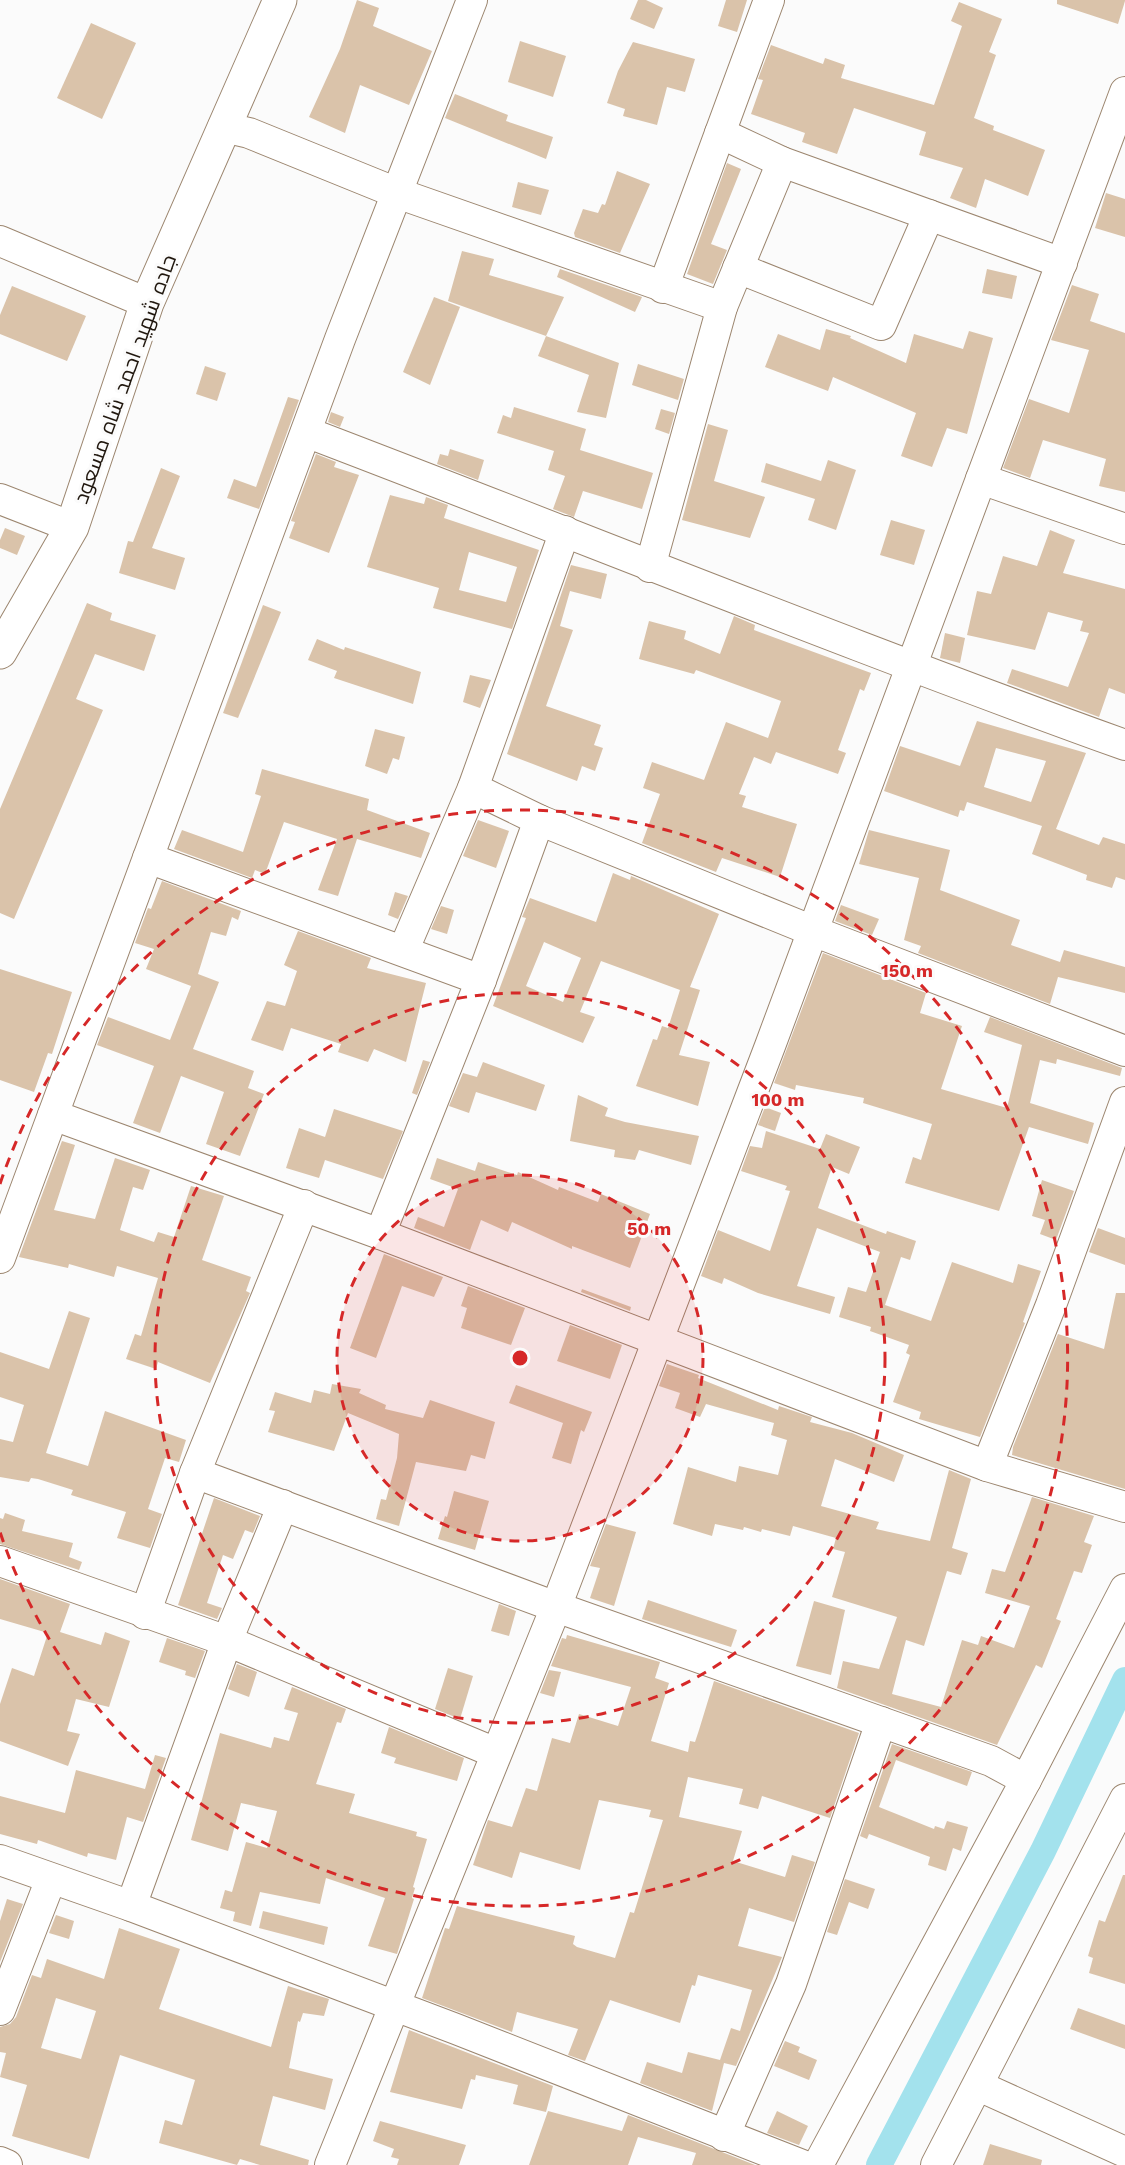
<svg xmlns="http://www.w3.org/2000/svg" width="1125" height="2165" font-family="'Work Sans',Cairo,sans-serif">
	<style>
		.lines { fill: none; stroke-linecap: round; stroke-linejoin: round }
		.canal { stroke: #a3e2ed; stroke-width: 26 }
		.building { fill: #dac3aa; fill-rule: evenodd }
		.minor-casing { stroke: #9c866f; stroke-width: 32 }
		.major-casing { stroke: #9c866f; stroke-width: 35 }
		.minor { stroke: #fff; stroke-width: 30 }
		.major { stroke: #fff; stroke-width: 33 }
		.ring { fill: none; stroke: #d62828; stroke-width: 3; stroke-dasharray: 10 8 }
		.labels { text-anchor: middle; stroke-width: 6; stroke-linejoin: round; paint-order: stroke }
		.street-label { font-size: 21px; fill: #20170e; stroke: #fbfbfb }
		.centre { fill: #d62828; stroke: #fbfbfb; stroke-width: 3 }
		.ring-label { font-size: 18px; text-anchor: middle; font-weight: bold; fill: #d62828; stroke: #fbfbfb; stroke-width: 6; stroke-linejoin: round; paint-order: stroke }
	</style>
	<rect width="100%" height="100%" fill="#fbfbfb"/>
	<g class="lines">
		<!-- canal -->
		<polyline class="canal" points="879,2165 1043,1851 1125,1680"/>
	</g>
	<!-- building -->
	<g class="building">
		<polygon points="357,0 379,8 373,26 432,51 409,105 360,85 345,133 309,117 340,49"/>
		<polygon points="638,0 646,0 663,8 654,29 630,19"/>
		<polygon points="726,0 747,0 737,32 718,26"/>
		<polygon points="1057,0 1125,0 1125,1 1118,24 1057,4"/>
		<polygon points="959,2 1002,19 989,52 996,55 974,118 994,126 993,130 1045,150 1028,196 985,179 976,208 950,198 963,168 919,155 926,132 854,108 837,154 802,142 805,133 751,114 763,80 758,79 771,45 823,64 825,58 845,65 841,78 934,105 962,26 951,21"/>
		<polygon points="91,23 136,43 102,119 57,98"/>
		<polygon points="520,41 566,56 553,97 508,82"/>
		<polygon points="633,42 695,59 685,92 667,87 657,125 623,116 625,109 607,103 618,71"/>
		<polygon points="455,94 508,115 506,121 553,137 546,159 445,118"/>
		<polygon points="727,163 741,169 711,244 727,250 713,284 687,274"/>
		<polygon points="617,171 650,184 620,253 575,237 574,233 583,209 598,213 602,204 605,205"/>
		<polygon points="518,182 549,190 541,215 512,207"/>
		<polygon points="1106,193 1125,199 1125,237 1095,228"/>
		<polygon points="462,251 494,259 489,275 564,297 546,336 448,301"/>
		<polygon points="560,269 642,297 635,312 557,277"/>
		<polygon points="987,269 1017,276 1012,299 982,293"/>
		<polygon points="1072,285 1099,294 1090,321 1125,333 1125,492 1099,486 1106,459 1043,440 1030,478 1003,468 1029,399 1069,413 1089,350 1051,340"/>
		<polygon points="12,286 86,316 67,361 0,334 0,315"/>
		<polygon points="434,297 460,307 430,385 403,372"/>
		<polygon points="826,329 851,336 850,338 906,363 914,334 963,349 969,331 993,338 967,434 947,428 932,467 901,456 916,413 833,377 828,391 765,367 778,334 820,350"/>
		<polygon points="546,336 619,363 606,418 577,412 589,375 538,356"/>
		<polygon points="638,364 684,379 678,400 632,385"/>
		<polygon points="205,366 226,373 217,401 196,394"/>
		<polygon points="288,397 299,400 259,509 227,498 234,479 256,487"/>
		<polygon points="514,407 586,429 580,450 653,473 642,509 583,491 574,517 553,509 565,476 548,470 554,451 497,433 503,415 511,418"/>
		<polygon points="661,409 675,413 669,434 655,429"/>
		<polygon points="331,412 344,417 340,427 328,422"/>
		<polygon points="708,424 728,430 714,481 765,497 750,538 682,520"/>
		<polygon points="450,449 484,460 478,480 437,464 440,454 448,456"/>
		<polygon points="316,454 336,462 334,467 359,475 329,553 289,538 295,522 291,521"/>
		<polygon points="828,460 856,470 836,530 808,520 815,499 761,482 766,463 821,481"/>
		<polygon points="161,468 180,476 152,548 185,558 175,590 119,573 128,541 133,542"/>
		<path d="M390 495 424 504 426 497 448 505 444 518 539 550 512 629 433 608 439 588 367 567ZM469 552 517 567 506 602 459 590Z"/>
		<polygon points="891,520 925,530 914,565 880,555"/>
		<polygon points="5,528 25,536 17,555 0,548 0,540"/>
		<polygon points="1050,530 1075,540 1063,573 1125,589 1125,694 1109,688 1099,717 1007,683 1012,669 1068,687 1089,633 1080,631 1083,621 1048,612 1035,650 967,635 977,591 991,594 1003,556 1037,566"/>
		<polygon points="571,565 607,574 601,599 570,591 560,626 573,630 546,706 601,725 594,745 603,748 595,771 582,766 577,781 507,754"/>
		<polygon points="87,603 112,613 110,620 156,635 144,671 95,654 76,699 103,710 14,919 0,913 0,809"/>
		<polygon points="263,605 281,612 238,718 223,713"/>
		<polygon points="734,616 755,625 754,630 871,673 864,691 860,689 838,750 846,753 838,774 776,752 771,764 754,757 739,794 746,796 742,807 797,824 780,877 722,858 716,872 642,843 660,794 643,788 652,762 704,780 726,722 768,738 781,701 696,670 694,674 639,659 649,621 686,631 684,639 720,654"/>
		<polygon points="945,633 965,638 960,663 940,658"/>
		<polygon points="317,639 344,650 345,647 421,672 413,704 334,678 337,671 308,660"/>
		<polygon points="470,675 491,680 480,708 463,702"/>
		<path d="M977 721 1086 753 1056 829 1099 845 1103 837 1125 844V880L1116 877 1112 888 1086 880 1087 875 1032 854 1042 826 967 802 964 811 960 810 958 817 884 791 900 746 960 766ZM996 748 1046 761 1031 802 984 787Z"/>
		<polygon points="375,729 405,737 399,760 393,758 387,774 365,766"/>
		<polygon points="262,769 369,799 367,810 430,833 421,858 357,839 338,896 318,890 337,839 284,822 265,874 255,870 252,878 174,849 182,830 243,852 261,796 255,794"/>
		<polygon points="478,820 509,831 496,868 463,856"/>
		<polygon points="869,830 950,850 940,890 1020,920 1011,945 1060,962 1064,950 1125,967 1125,993 1058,977 1050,1004 918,953 921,946 904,940 919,878 859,864"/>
		<path d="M613 873 630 880 631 876 719 914 690 987 700 990 679 1055 710 1062 698 1106 636 1086 653 1039 657 1040 662 1026 668 1028 680 990 601 961 580 1012 595 1017 583 1043 493 1006 526 918 522 917 530 898 596 922ZM544 942 581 958 563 1002 526 986Z"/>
		<polygon points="162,881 241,911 238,920 232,917 226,936 211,932 198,974 219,982 193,1049 254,1071 248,1088 264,1094 240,1156 206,1144 224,1092 181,1076 160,1133 133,1123 154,1066 97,1045 108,1017 170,1040 191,986 146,969 154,949 135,943 148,908 151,909"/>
		<polygon points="395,892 408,896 398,919 388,915"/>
		<polygon points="841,905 879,919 872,935 835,921"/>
		<polygon points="441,906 454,910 447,934 431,929"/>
		<polygon points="298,931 371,958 367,968 426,983 406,1062 374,1049 368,1062 338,1052 341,1044 291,1028 283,1051 251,1040 267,1001 285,1006 297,971 284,965"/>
		<polygon points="823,953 926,993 920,1013 962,1026 941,1089 1007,1108 1022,1045 984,1032 990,1017 1122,1068 1120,1076 1057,1059 1056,1064 1040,1060 1030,1103 1094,1123 1088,1144 1029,1127 999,1211 905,1183 913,1157 921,1160 932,1124 863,1103 864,1098 796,1085 795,1090 774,1083"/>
		<polygon points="0,969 72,992 52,1054 48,1053 34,1092 0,1080"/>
		<polygon points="423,1060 430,1062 417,1095 412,1093"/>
		<polygon points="483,1062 545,1085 536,1111 476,1092 469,1113 449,1106 463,1073 477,1077"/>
		<polygon points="578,1095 608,1108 605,1116 625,1122 699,1136 691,1165 639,1150 635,1160 614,1157 615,1150 570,1141"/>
		<polygon points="765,1107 781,1113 775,1131 758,1125"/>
		<polygon points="334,1109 403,1131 383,1179 325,1160 319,1178 286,1168 299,1128 325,1137"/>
		<polygon points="766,1131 820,1149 826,1134 860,1147 849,1174 832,1167 818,1208 886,1234 887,1231 916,1241 910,1260 901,1257 885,1305 931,1321 952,1262 1013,1283 1018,1264 1041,1271 1023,1322 1025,1323 980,1437 919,1419 921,1412 893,1402 910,1355 906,1353 909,1345 870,1331 871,1327 839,1317 848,1287 866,1292 880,1252 817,1228 797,1286 835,1297 830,1314 758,1293 724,1278 722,1284 701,1276 718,1230 770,1251 790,1191 785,1190 787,1186 741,1171 750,1146 762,1148"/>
		<polygon points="62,1141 75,1145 54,1210 95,1219 115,1158 150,1170 143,1190 133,1187 120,1230 154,1242 158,1232 174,1237 191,1186 224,1196 202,1260 251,1277 246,1291 250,1293 210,1383 158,1362 156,1369 126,1359 135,1334 141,1336 158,1278 117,1266 114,1277 69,1264 68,1268 19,1257"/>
		<polygon points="437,1158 475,1171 478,1162 517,1175 518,1172 558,1190 559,1187 598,1202 601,1194 650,1214 630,1268 572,1246 572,1249 512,1222 508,1232 481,1220 470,1250 414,1228 418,1217 444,1227 458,1189 430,1179"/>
		<polygon points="1042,1180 1074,1191 1056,1240 1040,1234 1045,1220 1032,1216"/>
		<polygon points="1098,1228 1125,1238 1125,1265 1089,1252"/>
		<polygon points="384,1254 443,1277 434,1297 402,1286 376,1358 350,1348"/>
		<polygon points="468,1286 525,1308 511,1345 461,1328 467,1308 461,1306"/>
		<polygon points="582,1289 631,1307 630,1311 581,1292"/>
		<polygon points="1116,1293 1125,1293 1125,1489 1012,1455 1013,1447 1058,1334 1104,1349"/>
		<polygon points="69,1311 90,1318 46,1453 88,1466 105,1411 186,1440 179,1462 165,1458 148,1509 162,1514 150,1548 117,1538 126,1512 71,1495 73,1490 38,1479 31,1478 29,1482 0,1477 0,1439 13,1442 24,1405 0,1397 0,1352 49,1369"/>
		<polygon points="570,1325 622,1345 610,1379 557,1361"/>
		<polygon points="667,1364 699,1375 698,1378 778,1410 779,1406 812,1417 810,1422 852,1433 904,1455 894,1482 835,1459 821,1506 879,1522 876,1529 930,1541 949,1470 971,1479 952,1548 968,1553 961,1575 947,1571 924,1646 906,1640 892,1694 941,1707 962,1640 978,1645 981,1636 1014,1648 1030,1606 985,1593 992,1569 1005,1572 1032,1497 1094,1516 1084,1542 1092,1545 1082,1573 1074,1571 1056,1619 1061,1621 1042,1668 1036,1665 997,1745 837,1688 843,1661 879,1669 897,1617 832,1597 845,1552 833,1549 836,1538 793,1526 790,1536 762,1529 761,1532 744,1527 743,1530 715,1524 712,1536 673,1524 688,1467 736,1482 739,1466 778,1475 787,1440 771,1435 774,1423 706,1404 700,1417 675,1408 680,1393 659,1386"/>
		<polygon points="332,1384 361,1389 359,1393 386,1405 385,1409 423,1418 430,1400 495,1422 485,1459 471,1455 466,1471 416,1462 399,1526 376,1519 381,1499 386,1500 397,1458 399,1434 348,1413 334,1451 268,1432 275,1411 269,1410 275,1392 311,1403 314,1390 330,1394"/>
		<polygon points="516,1385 592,1412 584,1432 581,1430 571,1464 552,1458 563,1423 509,1403"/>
		<polygon points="454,1491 489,1501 475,1550 438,1539 445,1516 447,1517"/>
		<polygon points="214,1498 260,1516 253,1533 245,1530 233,1559 223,1555 207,1603 222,1608 217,1619 178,1605"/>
		<polygon points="5,1513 25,1520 22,1531 73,1543 69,1557 82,1562 79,1570 0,1544 0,1518 3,1519"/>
		<polygon points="606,1524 636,1532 614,1606 590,1598 600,1568 590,1566"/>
		<polygon points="0,1579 70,1604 60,1632 101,1645 105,1632 130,1641 109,1707 76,1699 67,1731 80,1734 68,1766 0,1741 0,1704 12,1668 34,1676 48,1633 0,1619"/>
		<polygon points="648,1600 737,1630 731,1647 642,1619"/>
		<polygon points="814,1601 845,1610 831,1675 796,1666"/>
		<polygon points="499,1604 516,1611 509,1636 491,1631"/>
		<polygon points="567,1635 660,1662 655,1678 669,1683 651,1741 688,1752 690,1741 695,1742 699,1730 714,1681 859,1733 830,1818 762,1796 758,1809 739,1804 743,1789 688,1777 679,1817 742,1831 733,1861 785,1877 792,1855 815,1862 794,1922 749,1908 738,1946 782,1957 736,2066 724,2063 712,2111 640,2083 647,2062 682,2073 688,2052 720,2060 731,2028 740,2031 752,1990 698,1975 695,1986 692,1985 680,2023 610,2000 585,2061 568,2055 578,2029 517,2012 512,2032 422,1998 445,1928 449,1929 457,1906 575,1936 573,1944 577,1947 615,1958 630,1912 634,1913 663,1820 649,1817 651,1810 599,1800 580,1870 520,1852 512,1878 473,1865 488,1820 512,1827 526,1788 537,1791 552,1738 570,1743 579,1714 618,1726 631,1687 551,1666 562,1638 566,1639"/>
		<polygon points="167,1638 205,1651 195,1678 185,1675 186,1671 159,1662"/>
		<polygon points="237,1664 257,1672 249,1697 228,1689"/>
		<polygon points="448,1668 473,1676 460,1719 435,1709"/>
		<polygon points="549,1670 561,1672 554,1697 540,1693"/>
		<polygon points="292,1687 346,1709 341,1723 337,1722 316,1784 355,1794 349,1813 417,1832 416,1836 427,1839 413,1887 415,1888 412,1898 414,1899 397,1954 368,1946 385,1898 326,1878 320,1904 260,1892 251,1926 233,1921 235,1912 220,1908 225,1890 232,1892 246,1842 267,1848 277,1811 241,1803 228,1851 191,1840 220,1733 271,1748 274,1737 289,1741 298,1713 284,1709"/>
		<polygon points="389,1727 464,1758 457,1781 394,1763 396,1758 381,1753"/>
		<polygon points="892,1744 972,1772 967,1786 896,1760 879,1807 934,1829 935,1826 944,1829 947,1821 968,1827 961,1851 953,1848 946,1871 928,1865 930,1857 869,1834 867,1839 860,1836"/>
		<polygon points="155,1755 166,1758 143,1822 127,1817 116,1860 88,1853 87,1857 38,1840 37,1844 0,1834 0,1796 65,1813 76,1770 145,1789"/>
		<polygon points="1123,1875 1125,1875 1125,1984 1089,1973 1093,1958 1088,1956 1099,1920 1105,1922"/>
		<polygon points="845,1879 875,1889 868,1909 849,1902 837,1935 827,1932"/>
		<polygon points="7,1899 23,1904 0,1962 0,1921"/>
		<polygon points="263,1911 328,1927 324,1945 259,1928"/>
		<polygon points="56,1915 74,1921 69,1939 49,1933"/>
		<path d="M119 1928 180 1949 159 2009 271 2047 288 1986 329 1999 324 2016 303 2013 300 2022 298 2021 289 2068 333 2079 325 2110 273 2096 260 2145 309 2160 308 2165H260L240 2159 237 2165 159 2143 165 2120 182 2125 195 2080 120 2055 89 2159 12 2136 27 2085 0 2077 6 2053 0 2052V2027L10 2024 16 2017 32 1975 41 1978 47 1959 104 1979ZM56 1998 96 2011 81 2059 41 2048Z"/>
		<polygon points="1078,2008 1125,2025 1125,2049 1070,2029"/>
		<polygon points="409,2030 553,2086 546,2112 513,2104 518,2085 476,2075 475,2080 471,2079 462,2109 390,2092"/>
		<polygon points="785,2041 800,2047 798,2052 817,2060 809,2080 774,2066"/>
		<polygon points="548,2111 622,2131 628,2115 755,2165 692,2165 696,2153 638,2137 628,2165 529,2165"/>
		<polygon points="777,2111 808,2126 799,2145 767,2133"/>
		<polygon points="380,2121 466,2145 459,2165 397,2165 399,2159 391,2157 394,2149 373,2141"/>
		<polygon points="990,2144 1042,2160 1041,2165 983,2165"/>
	</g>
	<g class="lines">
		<!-- minor casing -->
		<g class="minor-casing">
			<g id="minor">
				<polyline points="223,127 249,133 397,193 722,307"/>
				<polyline points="720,133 782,162 1062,263"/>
				<polyline points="0,241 147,303"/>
				<polyline points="738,268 881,325 929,215"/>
				<polyline points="663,288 769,0"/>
				<path d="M306 432C579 536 850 646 1125 745"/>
				<polyline points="981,479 1125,529"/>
				<polyline points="0,499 72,527"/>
				<polyline points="650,567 722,307 782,162"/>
				<polyline points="539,820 813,931 1125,1051"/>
				<polyline points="148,858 481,980"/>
				<polyline points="404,949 473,788"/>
				<polyline points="53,1115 380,1234 987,1466 1125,1507"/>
				<polyline points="380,1234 481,980 539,820 473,788 565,531"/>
				<polyline points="0,1258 340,339 472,0"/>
				<polyline points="987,1466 1051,1305 1125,1102"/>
				<polyline points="195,1473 556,1607 991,1761 1026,1780"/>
				<polyline points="0,1561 227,1641 496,1753"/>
				<polyline points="145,1614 195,1473 304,1205"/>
				<polyline points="0,1860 131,1906 456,2029 802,2165"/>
				<polyline points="131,1906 227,1641 283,1505"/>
				<polyline points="0,2010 51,1879"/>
				<polyline points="979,2086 1125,2152"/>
				<polyline points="724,2136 791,1984 881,1722"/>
				<polyline points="0,2162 7,2165"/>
				<polyline points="330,2165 556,1607 770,1046 1125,92"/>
				<polyline points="818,2165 1026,1780 1125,1589"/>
				<polyline points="936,2165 1125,1799"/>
			</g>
		</g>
		<!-- major casing -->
		<g class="major-casing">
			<polyline id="major" points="0,652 72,527 147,303 280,0"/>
		</g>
		<!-- minor -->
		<use href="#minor" class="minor"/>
		<!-- major -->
		<use href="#major" class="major"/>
	</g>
	<!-- distance rings -->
	<circle cx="520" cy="1358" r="183" fill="#d62828" fill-opacity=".12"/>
	<g class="ring">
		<circle cx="520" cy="1358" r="183"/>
		<circle cx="520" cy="1358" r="365"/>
		<path d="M0 1184A548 548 0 1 1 0 1532"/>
	</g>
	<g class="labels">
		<!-- street labels -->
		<g class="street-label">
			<text transform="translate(125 379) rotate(-70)" y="7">جاده شهيد احمد شاه مسعود</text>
		</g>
	</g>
	<circle cx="520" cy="1358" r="9" class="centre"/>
	<g class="ring-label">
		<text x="907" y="977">150 m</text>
		<text x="778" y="1106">100 m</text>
		<text x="649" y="1235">50 m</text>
	</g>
</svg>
